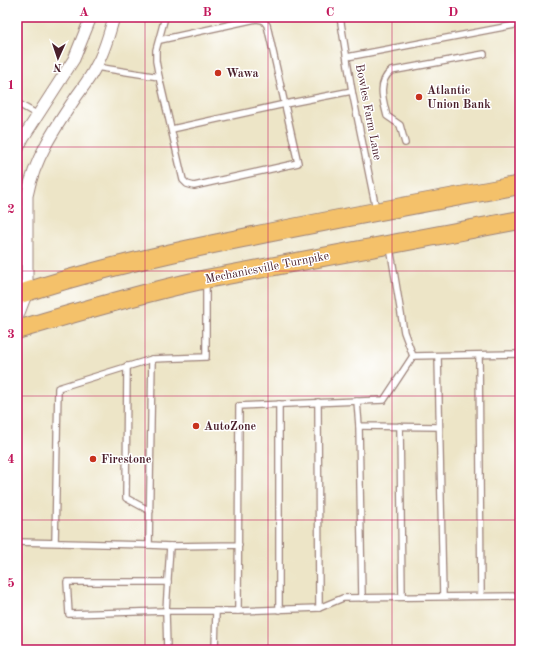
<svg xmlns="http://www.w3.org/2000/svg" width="537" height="667" font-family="'Old Standard TT',serif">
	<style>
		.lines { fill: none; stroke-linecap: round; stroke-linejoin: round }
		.service-casing { stroke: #9c8279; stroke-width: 8 }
		.minor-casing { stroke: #9c8279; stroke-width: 13 }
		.trunk-casing { stroke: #9c8279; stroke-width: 20 }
		.service { stroke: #fff; stroke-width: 5.5 }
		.minor { stroke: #fff; stroke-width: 11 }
		.trunk { stroke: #f4c16a; stroke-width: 18 }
		.grid { fill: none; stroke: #c2185b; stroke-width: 1; stroke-opacity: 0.55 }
		.poi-dot { fill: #c8321e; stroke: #fff; stroke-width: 1.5 }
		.labels { text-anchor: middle; stroke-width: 3; stroke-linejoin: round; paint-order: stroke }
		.poi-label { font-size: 12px; font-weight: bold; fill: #4a1f2b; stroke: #fff; text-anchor: start }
		.street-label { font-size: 12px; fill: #4a1f2b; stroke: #fff }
		.neatline { fill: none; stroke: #c2185b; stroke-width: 1.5 }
		.grid-label { font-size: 13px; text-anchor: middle; font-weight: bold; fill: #c2185b }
	</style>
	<rect width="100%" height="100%" fill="#fff"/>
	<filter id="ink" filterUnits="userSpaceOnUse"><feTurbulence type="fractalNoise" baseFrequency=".025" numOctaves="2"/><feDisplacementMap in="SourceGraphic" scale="8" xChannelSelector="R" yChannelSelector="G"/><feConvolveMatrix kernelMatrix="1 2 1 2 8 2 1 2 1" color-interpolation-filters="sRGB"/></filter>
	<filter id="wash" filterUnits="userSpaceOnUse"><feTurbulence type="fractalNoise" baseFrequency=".012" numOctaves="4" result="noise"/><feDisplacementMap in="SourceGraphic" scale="16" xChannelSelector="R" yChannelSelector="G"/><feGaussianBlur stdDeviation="0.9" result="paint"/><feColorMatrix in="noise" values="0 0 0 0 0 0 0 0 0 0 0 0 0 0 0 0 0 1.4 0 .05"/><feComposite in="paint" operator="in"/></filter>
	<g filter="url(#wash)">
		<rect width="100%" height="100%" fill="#ede5c7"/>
	</g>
	<g filter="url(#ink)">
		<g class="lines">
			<!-- service casing -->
			<g class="service-casing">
				<g id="service">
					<polyline points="340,17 352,91 376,209"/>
					<polyline points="347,57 520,24"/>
					<polyline points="96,67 159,77 183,180 187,184 194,186 298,163 267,25 263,20 256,19 160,40"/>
					<polyline points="159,77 156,61 156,50 165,17"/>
					<polyline points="17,103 38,115"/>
					<polyline points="172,129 285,104 352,91"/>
					<path d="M405 143 400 125 387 116C383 100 377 83 391 71L484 54"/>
					<polyline points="390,247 404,332 413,356"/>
					<polyline points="479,355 481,596"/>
					<polyline points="438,356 443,596"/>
					<polyline points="152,359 206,357 206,281"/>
					<polyline points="127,366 126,498 150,511"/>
					<polyline points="357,401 359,426 439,427"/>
					<polyline points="318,402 319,608"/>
					<polyline points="279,404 279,610"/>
					<polyline points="359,426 362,598"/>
					<polyline points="400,426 402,597"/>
					<polyline points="17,542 149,545 152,359 58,388 55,543"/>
					<polyline points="149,545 170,546"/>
					<polyline points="239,545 170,546 166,611 238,611 239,406 384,400 413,356 520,354"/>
					<polyline points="238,611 319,608 343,598 520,596"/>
					<polyline points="167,650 166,611 69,614 67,582 168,582"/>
					<polyline points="215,650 216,611"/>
				</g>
			</g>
			<!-- minor casing -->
			<g class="minor-casing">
				<g id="minor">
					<polyline points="17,150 23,138 74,59 91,17"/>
					<path d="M17 318 27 292V196C34 159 55 128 76 97 83 87 91 77 96 66 105 51 109 34 114 17"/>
				</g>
			</g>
			<!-- trunk casing -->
			<g class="trunk-casing">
				<g id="trunk">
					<path d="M17 295C91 270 167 253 243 238 335 219 428 202 520 185"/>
					<path d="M17 330C80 311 142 293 206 279L520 220"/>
				</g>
			</g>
			<!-- service -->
			<use href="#service" class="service"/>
			<!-- minor -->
			<use href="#minor" class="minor"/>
			<!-- trunk -->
			<use href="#trunk" class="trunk"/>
		</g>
	</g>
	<!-- grid -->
	<path class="grid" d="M145 17V650M268 17V650M392 17V650M17 147H520M17 271H520M17 396H520M17 520H520"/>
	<!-- markers -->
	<g class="poi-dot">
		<circle cx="218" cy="73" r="4"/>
		<circle cx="419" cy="97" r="4"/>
		<circle cx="196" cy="426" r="4"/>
		<circle cx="93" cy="459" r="4"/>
	</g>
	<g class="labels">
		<!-- poi labels -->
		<g class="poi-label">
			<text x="226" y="77">Wawa</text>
			<text x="427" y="94">Atlantic<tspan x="427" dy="14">Union Bank</tspan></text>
			<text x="204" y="430">AutoZone</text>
			<text x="101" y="463">Firestone</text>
		</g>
		<!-- street labels -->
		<g class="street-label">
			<text transform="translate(369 112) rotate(79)" y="4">Bowles Farm Lane</text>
			<text transform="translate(267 267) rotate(-11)" y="4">Mechanicsville Turnpike</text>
		</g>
	</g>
	<!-- margin -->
	<rect width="537" height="667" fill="none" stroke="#fff" stroke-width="44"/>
	<!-- north arrow -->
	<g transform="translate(58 58) rotate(183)" stroke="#ffffff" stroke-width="3" paint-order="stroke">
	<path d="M0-3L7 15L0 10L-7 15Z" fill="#4a1f2b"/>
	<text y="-6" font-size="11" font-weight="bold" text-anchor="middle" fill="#4a1f2b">N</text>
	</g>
	<rect x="22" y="22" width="493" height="623" class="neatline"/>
	<g class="grid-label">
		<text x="84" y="16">A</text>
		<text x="207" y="16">B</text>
		<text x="330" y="16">C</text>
		<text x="453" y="16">D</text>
		<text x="11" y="89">1</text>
		<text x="11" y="213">2</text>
		<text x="11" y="338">3</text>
		<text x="11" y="463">4</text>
		<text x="11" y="587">5</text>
	</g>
</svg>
